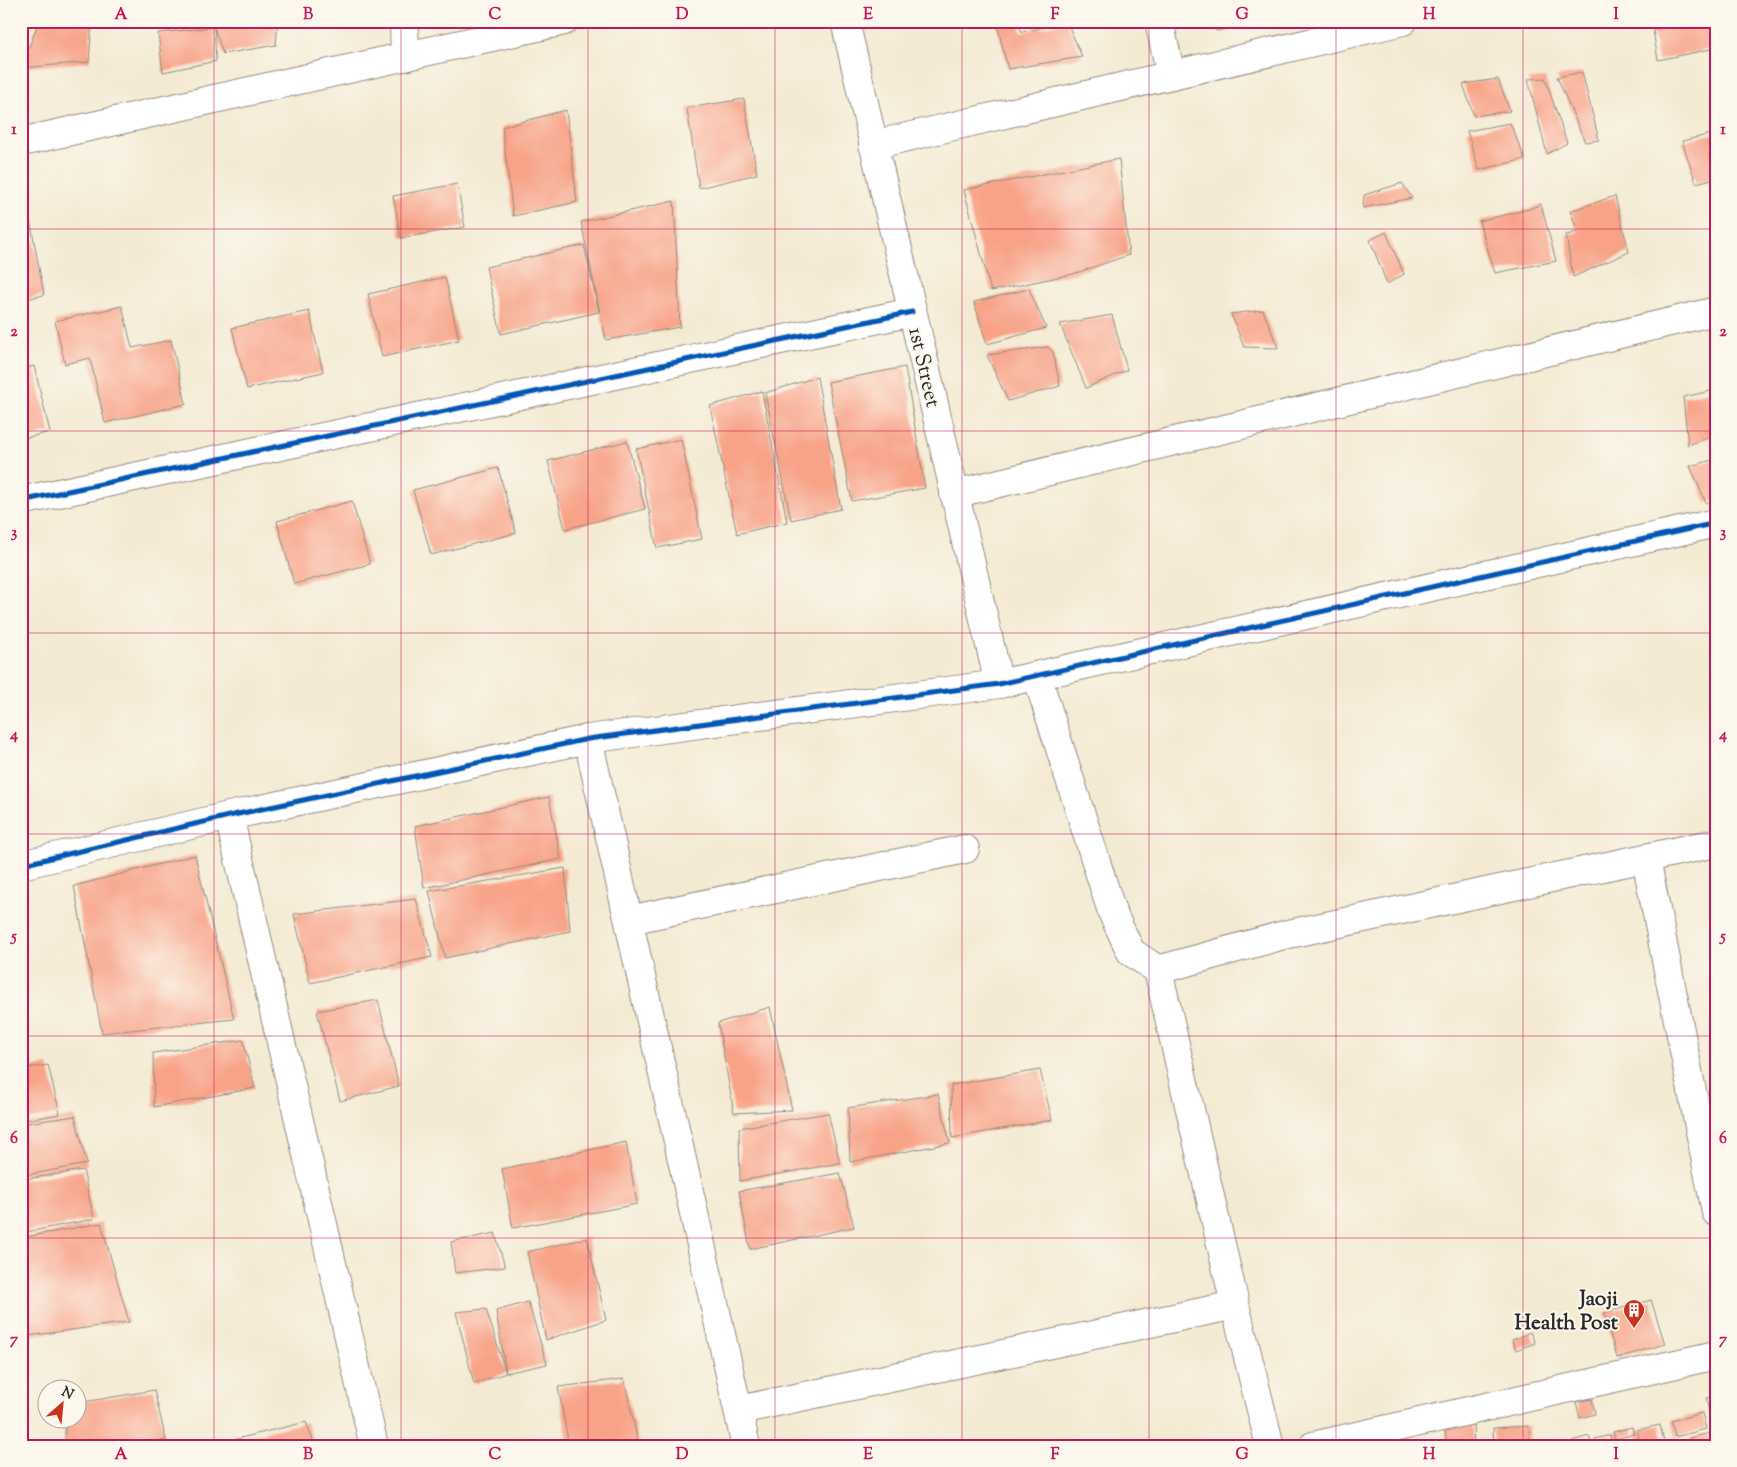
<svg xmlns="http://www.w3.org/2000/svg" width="1737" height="1467" font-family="'Sorts Mill Goudy',serif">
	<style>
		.building { fill: #f8a388 }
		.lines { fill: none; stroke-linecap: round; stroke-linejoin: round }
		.minor-casing { stroke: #908a7f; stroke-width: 30 }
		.tertiary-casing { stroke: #908a7f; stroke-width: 30 }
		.minor { stroke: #fff; stroke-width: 28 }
		.tertiary { stroke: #fff; stroke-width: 28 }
		.cycleway-casing { stroke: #fbf7ec; stroke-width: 8 }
		.cycleway { stroke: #0057b8; stroke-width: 5 }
		.grid { fill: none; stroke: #c2185b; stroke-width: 1; stroke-opacity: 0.55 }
		.labels { text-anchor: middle; stroke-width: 4; stroke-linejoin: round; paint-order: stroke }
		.street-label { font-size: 21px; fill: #2b2b2b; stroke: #fbf7ec }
		.poi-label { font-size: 21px; font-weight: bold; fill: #2b2b2b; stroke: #fbf7ec; text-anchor: end }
		.neatline { fill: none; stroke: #c2185b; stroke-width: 2 }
		.grid-label { font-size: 16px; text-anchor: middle; font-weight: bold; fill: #c2185b }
	</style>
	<rect width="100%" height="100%" fill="#fbf7ec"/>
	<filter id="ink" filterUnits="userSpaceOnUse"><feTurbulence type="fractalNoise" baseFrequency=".02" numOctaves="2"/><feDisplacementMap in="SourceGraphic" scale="10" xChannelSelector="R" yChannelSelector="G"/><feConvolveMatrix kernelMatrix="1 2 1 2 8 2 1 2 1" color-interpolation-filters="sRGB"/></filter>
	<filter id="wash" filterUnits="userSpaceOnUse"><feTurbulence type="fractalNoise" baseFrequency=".0096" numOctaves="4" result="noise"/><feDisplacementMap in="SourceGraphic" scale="20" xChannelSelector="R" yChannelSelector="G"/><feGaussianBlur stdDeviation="1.12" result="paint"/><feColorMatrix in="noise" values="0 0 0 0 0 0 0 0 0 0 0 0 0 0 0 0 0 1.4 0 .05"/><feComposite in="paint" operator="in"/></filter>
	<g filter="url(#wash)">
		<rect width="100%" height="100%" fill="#f4ead3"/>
		<g id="blocks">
			<!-- building -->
			<g class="building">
				<polygon points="39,21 92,21 89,62 21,68"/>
				<polygon points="214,21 278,21 276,45 223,54 214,27"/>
				<polygon points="996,21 1016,21 1022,32 1067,22 1082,57 1008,69"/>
				<polygon points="1212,21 1264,21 1265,22 1216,31"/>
				<polygon points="1693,21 1716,21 1716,48 1658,60 1653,30"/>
				<polygon points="214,27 216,61 163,72 158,33"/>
				<polygon points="1582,72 1599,140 1585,142 1557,77"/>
				<polygon points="1545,78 1567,143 1547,154 1528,79"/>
				<polygon points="1498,79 1510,111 1474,116 1463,84"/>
				<polygon points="744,99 757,174 699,188 687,108"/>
				<polygon points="566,110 577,202 513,216 502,127"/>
				<polygon points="1510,123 1525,159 1479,170 1467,131"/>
				<polygon points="1716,133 1716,178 1696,183 1682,141"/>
				<polygon points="1119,159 1129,255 1073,274 991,291 964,190"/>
				<polygon points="1402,183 1412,198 1363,208 1364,195"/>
				<polygon points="457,184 465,227 401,238 393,196"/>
				<polygon points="21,187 24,187 44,295 21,300"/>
				<polygon points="1615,196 1629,252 1573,277 1566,235 1578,232 1570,211"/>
				<polygon points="674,201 680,327 606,340 581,222"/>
				<polygon points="1541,204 1556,261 1495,273 1479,221 1529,209"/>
				<polygon points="1386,232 1404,274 1387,284 1370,240"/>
				<polygon points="584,245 599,312 501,334 486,267"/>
				<polygon points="445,277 459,340 382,357 368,294"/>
				<polygon points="1029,289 1046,328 987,344 974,302"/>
				<polygon points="122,306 132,348 171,340 186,404 105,423 90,358 65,364 55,321"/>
				<polygon points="1263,310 1278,348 1244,347 1231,314"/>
				<polygon points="309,311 323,372 247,389 232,328"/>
				<polygon points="1112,315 1127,370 1086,388 1060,324"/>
				<polygon points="1048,347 1053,352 1060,386 1008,401 987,355"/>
				<polygon points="34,366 50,432 21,439 21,370"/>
				<polygon points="905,367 925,488 852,501 828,382"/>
				<polygon points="817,377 841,509 791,520 765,393"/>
				<polygon points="1716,390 1716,435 1688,445 1683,397"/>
				<polygon points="762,391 787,522 737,534 710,406"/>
				<polygon points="681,439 702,539 657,548 636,449"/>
				<polygon points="627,441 645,509 565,529 548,461"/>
				<polygon points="1716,459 1716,500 1706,503 1690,466"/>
				<polygon points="498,468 516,533 431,555 413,490"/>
				<polygon points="352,501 370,564 294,584 277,521"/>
				<polygon points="549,797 561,859 424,888 415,826"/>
				<polygon points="195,855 234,1019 102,1033 74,886"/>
				<polygon points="565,868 570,931 445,958 429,891"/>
				<polygon points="1716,891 1716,921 1715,921 1710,892"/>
				<polygon points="416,899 432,957 310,983 294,914"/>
				<polygon points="378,1000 399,1086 340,1101 317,1011"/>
				<polygon points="770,1007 792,1110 734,1113 718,1023"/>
				<polygon points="243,1040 255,1088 154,1107 153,1053"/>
				<polygon points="48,1065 60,1114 21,1121 21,1069"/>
				<polygon points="1040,1070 1052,1120 952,1138 951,1085"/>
				<polygon points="938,1094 950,1143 850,1162 848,1108"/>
				<polygon points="828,1113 840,1163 740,1181 739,1128"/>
				<polygon points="75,1116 87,1164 21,1176 21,1124"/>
				<polygon points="626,1142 637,1204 513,1228 502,1169"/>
				<polygon points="83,1170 94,1219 21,1233 21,1180"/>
				<polygon points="840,1173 854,1227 750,1249 739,1191"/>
				<polygon points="101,1223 129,1322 21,1337 21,1238"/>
				<polygon points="495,1233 505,1267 455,1273 451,1242"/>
				<polygon points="587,1238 606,1320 546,1340 527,1252"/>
				<polygon points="1651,1300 1665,1344 1617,1358 1604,1313"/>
				<polygon points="528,1302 547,1364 506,1373 474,1384 456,1312 486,1309 506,1373 496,1311"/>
				<polygon points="1530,1332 1535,1343 1516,1350 1512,1340"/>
				<polygon points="624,1379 639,1446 569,1446 558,1387"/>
				<polygon points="154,1390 166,1440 133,1446 65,1446 65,1420 78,1420 78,1403"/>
				<polygon points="1716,1396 1716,1439 1715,1439 1706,1398"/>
				<polygon points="1592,1399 1595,1414 1580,1418 1576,1402"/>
				<polygon points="1702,1413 1706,1429 1675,1437 1671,1421"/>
				<polygon points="306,1422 315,1446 212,1446 212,1445"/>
				<polygon points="1473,1425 1474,1446 1447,1446 1445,1428"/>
				<polygon points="1660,1425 1665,1446 1641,1446 1637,1430"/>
				<polygon points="1529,1426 1530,1446 1494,1446 1493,1428"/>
				<polygon points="1632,1427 1634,1434 1615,1439 1613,1432"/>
				<polygon points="1710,1433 1713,1446 1691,1446 1689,1438"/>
				<polygon points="1610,1435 1613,1446 1597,1446 1595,1439"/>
				<polygon points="1589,1436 1592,1446 1574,1446 1572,1441"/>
			</g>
		</g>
	</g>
	<g filter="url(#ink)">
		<use href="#blocks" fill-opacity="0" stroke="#908a7f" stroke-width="1"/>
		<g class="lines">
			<!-- minor casing -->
			<g class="minor-casing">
				<g id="minor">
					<polyline points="404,21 405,57"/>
					<polyline points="845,21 999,684"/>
					<polyline points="1159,21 1171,75"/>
					<polyline points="21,142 564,21"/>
					<polyline points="873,145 1403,21"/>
					<polyline points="954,494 1716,311"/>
					<polyline points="21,501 912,312"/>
					<polyline points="1037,676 1112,912 1131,952 1158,970 1284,935 1716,843"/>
					<polyline points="588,739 746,1446"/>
					<polyline points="229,816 374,1446"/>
					<polyline points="1646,859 1716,1212"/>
					<polyline points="629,920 965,849"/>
					<polyline points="1158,970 1235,1305 1270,1446"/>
					<polyline points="739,1410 1235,1305"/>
					<polyline points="1313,1446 1716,1355"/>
				</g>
			</g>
			<!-- tertiary casing -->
			<g class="tertiary-casing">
				<polyline id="tertiary" points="21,865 229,816 588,739 999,684 1716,523"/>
			</g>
			<!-- minor -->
			<use href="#minor" class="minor"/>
			<!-- tertiary -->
			<use href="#tertiary" class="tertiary"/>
			<!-- cycleway casing -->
			<g class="cycleway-casing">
				<g id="cycleway">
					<polyline points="21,501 912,312"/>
					<polyline points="21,865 229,816 588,739 999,684 1716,523"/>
				</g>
			</g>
			<!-- cycleway -->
			<use href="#cycleway" class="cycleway"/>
		</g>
	</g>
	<!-- grid -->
	<path class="grid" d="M214 21V1446M401 21V1446M588 21V1446M775 21V1446M962 21V1446M1149 21V1446M1336 21V1446M1523 21V1446M21 229H1716M21 431H1716M21 633H1716M21 834H1716M21 1036H1716M21 1238H1716"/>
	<!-- icons -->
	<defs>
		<g id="building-pin" transform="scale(1.125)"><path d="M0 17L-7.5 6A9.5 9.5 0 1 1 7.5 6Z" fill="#c8321e" stroke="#fbf7ec"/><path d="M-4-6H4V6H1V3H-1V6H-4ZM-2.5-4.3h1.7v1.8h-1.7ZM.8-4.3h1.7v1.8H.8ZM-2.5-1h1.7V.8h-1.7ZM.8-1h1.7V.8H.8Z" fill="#fff"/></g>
	</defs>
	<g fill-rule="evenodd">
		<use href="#building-pin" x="1634" y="1310"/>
	</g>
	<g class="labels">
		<!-- street labels -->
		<g class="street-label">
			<text transform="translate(925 367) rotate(77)" y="7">1st Street</text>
		</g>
		<!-- poi labels -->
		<g class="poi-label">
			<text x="1618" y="1305">Jaoji<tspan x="1618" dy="24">Health Post</tspan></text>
		</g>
	</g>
	<!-- margin -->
	<rect width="1737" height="1467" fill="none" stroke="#fbf7ec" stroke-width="55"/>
	<!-- north arrow -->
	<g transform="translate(62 1404) rotate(27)"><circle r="24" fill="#fbf7ec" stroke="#a8a59f"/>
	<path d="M0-4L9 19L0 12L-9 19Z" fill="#c8321e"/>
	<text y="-8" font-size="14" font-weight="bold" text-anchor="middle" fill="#2b2b2b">N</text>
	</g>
	<rect x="28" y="28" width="1682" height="1412" class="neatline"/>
	<g class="grid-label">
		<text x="121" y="19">A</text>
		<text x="308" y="19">B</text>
		<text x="495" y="19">C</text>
		<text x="682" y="19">D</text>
		<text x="868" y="19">E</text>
		<text x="1055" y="19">F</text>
		<text x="1242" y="19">G</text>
		<text x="1429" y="19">H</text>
		<text x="1616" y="19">I</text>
		<text x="14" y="134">1</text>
		<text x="1723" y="134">1</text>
		<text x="14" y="336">2</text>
		<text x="1723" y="336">2</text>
		<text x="14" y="537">3</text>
		<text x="1723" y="537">3</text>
		<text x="14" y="739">4</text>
		<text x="1723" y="739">4</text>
		<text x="14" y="941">5</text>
		<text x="1723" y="941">5</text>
		<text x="14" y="1143">6</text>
		<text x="1723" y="1143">6</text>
		<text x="14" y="1344">7</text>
		<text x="1723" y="1344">7</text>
		<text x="121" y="1459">A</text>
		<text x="308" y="1459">B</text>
		<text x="495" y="1459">C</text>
		<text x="682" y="1459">D</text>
		<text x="868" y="1459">E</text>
		<text x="1055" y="1459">F</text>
		<text x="1242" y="1459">G</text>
		<text x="1429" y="1459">H</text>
		<text x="1616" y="1459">I</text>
	</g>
</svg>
